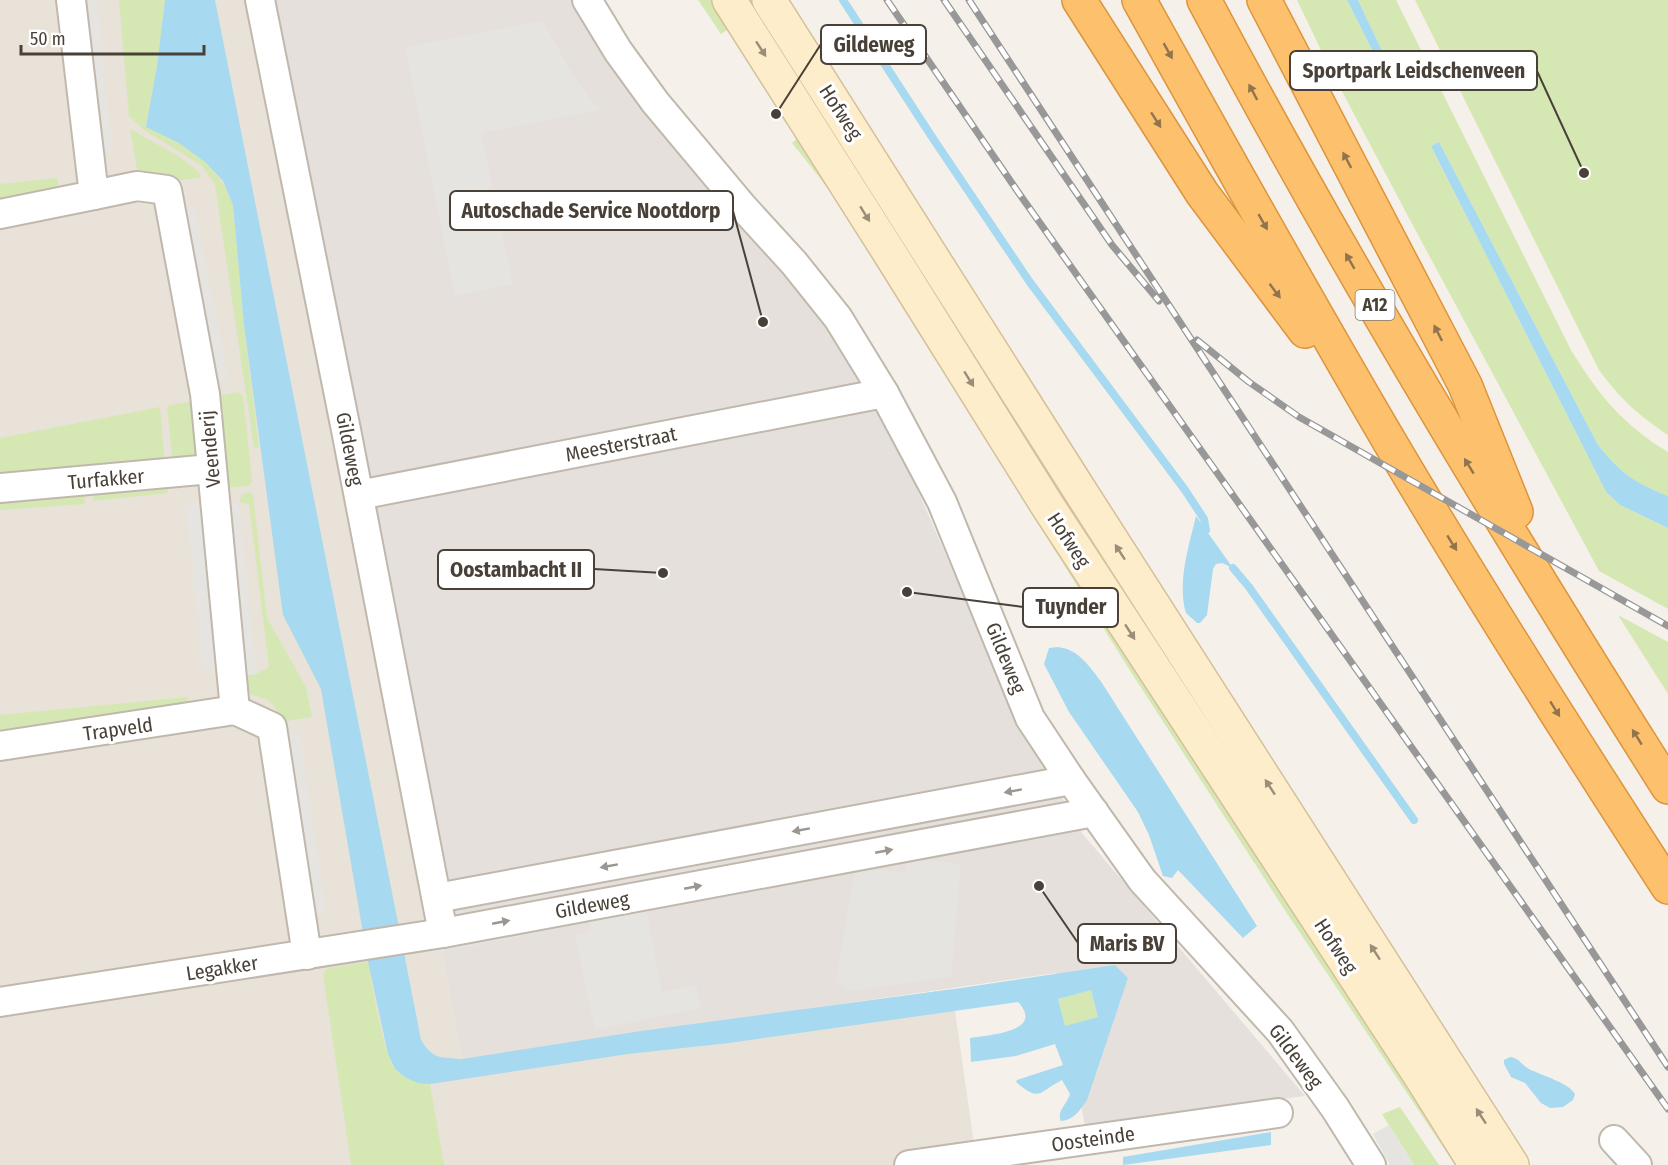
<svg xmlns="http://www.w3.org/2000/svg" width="1668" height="1165" font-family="'Fira Sans Condensed',sans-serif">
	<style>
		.residential { fill: #e9e2d8 }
		.industrial { fill: #e5e0db }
		.green { fill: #d5e8b3 }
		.parking { fill: #e6e4e1 }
		.water { fill: #a7d9f0; fill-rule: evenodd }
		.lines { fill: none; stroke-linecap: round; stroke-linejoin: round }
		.stream { stroke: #a7d9f0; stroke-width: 8 }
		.street-casing { stroke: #c0b8ac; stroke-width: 32 }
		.secondary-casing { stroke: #d4c09a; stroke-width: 36 }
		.highway-casing { stroke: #dd943c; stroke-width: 36 }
		.street { stroke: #fff; stroke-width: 28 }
		.secondary { stroke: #feedcb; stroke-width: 33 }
		.highway { stroke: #fdc16d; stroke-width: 33 }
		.rail-casing { stroke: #989898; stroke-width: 7 }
		.rail { stroke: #fff; stroke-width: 4.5; stroke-dasharray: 14; stroke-linecap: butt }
		.oneway { fill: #9a8e7a }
		.oneway2 { fill: #91744d }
		.oneway3 { fill: #9b9692 }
		.labels { text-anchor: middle; stroke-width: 6; stroke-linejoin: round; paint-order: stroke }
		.shield { fill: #fff; stroke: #807a74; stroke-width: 1.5 }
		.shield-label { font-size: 18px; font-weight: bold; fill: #494138 }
		.street-label { font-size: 20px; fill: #494138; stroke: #fff }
		.leader { fill: none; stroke: #494138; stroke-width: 2 }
		.callout-dot { fill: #494138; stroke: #fff; stroke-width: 2 }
		.callout { fill: #fff; stroke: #494138; stroke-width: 2 }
		.callout-label { font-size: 21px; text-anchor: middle; font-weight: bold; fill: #494138 }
	</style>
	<rect width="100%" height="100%" fill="#f5f1ea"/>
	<!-- residential -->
	<polygon class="residential" points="0,0 268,0 462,1058 952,989 977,1165 0,1165"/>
	<!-- industrial -->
	<polygon class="industrial" points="268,0 574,0 596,42 706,186 813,302 893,434 1014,711 1082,833 1305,1096 1085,1126 1056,973 462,1059"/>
	<!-- green -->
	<g class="green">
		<path d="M119 0H165L157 66 146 126C184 140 220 166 233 205L244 325 259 447 254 448 215 185 202 166 144 130 129 116Z"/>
		<polygon points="698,0 711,0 727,30 721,34"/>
		<path d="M1297 0H1347L1388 82 1395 78 1358 0H1396L1571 350C1599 395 1622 424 1668 452V496C1633 482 1622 474 1598 445L1439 142 1431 146 1606 492 1620 505 1668 528V609L1599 571 1410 220 1328 65Z"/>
		<path d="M1415 0H1668V435C1637 414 1621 400 1599 370Z"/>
		<path d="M130 128C152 144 187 156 202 177L171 182C160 173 152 173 138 175Z"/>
		<polygon points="800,136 1466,1165 1455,1165 1288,915 1129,669 830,191 792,143"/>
		<polygon points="57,178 59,192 0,203 0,184"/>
		<polygon points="239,392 243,396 252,481 249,486 221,488 212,397"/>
		<polygon points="198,400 200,452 195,460 173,466 167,406"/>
		<polygon points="160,407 165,466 0,482 0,438"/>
		<polygon points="167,480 168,493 93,501 92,488"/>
		<polygon points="84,489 85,504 0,510 0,496"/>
		<path d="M250 492 253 495 267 618 306 687 312 717 280 722C278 718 277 711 275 707 264 691 248 704 239 676L256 674 269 667 249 504 239 502 242 494Z"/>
		<polygon points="1618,615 1668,642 1668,694"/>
		<polygon points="188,697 189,708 0,731 0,715"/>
		<path d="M368 962C372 982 384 1059 396 1070 405 1078 418 1083 430 1084L444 1165H351L323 974 328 968Z"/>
		<polygon points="1091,990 1098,1017 1065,1027 1058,999"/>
		<polygon points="1400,1107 1439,1165 1414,1165 1382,1114"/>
	</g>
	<!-- parking -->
	<g class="parking">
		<polygon points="82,0 97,0 112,151 97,152"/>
		<polygon points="543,21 568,67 588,96 600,110 481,133 513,284 455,296 405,47"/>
		<polygon points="194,206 229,380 212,383 178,209"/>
		<polygon points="239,502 256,674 239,676 222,504"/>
		<polygon points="202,503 219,668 203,669 186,505"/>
		<polygon points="299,733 326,914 308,917 282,736"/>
		<polygon points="909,857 961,864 951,977 849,991 836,981 855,867 905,873"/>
		<polygon points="646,909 662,992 696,985 701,1008 595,1030 575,935 591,931 589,920"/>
		<polygon points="568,918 570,926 429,954 427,946"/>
		<polygon points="1389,1125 1395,1135 1414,1165 1390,1165 1373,1134"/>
	</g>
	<!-- water -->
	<g class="water">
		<path d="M165 0H215L405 958 421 1040C433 1060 441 1057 462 1059L641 1031 954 989 1115 965 1128 978 1087 1100C1080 1110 1074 1120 1061 1121 1056 1112 1067 1104 1070 1094L1062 1080C1038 1092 1041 1103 1016 1082L1017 1080 1063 1065 1055 1044 1016 1056 971 1062 970 1038C988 1035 1046 1032 1018 1002L729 1043 628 1054 430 1084 418 1083 406 1078 395 1069 388 1054 368 962 321 689 283 615 244 325 233 205 223 181 205 162 179 143 146 127 157 66ZM1091 990 1098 1017 1065 1026 1058 999Z"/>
		<polygon points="1347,0 1358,0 1395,78 1388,82"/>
		<path d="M1439 142 1598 445C1622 474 1633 482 1668 496V528L1620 505 1606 492 1431 146Z"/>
		<path d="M1196 516 1233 568 1222 563 1216 564 1213 569 1207 615 1200 623H1197L1186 613C1177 582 1189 546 1196 516Z"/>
		<path d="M1058 647C1079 650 1087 664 1100 680L1257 926 1243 938 1178 870 1172 878 1163 876 1149 835 1138 812 1069 712 1044 664 1049 648Z"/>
		<path d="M1510 1057C1520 1058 1521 1065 1529 1069 1541 1075 1569 1083 1575 1094L1573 1100 1563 1107 1550 1108 1541 1103 1525 1083 1511 1077 1504 1064V1060Z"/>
		<polygon points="1271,1132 1271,1145 1123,1165 1123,1157"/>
	</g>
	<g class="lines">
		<!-- stream -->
		<g class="stream">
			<polyline points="843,0 932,137 1029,281 1185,490 1204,519 1206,530"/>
			<polyline points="1233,568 1249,587 1414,820"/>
		</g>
		<!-- street casing -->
		<g class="street-casing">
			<g id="street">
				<polyline points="71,0 94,195 137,186 167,190 205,394 235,710 272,727 307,955"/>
				<polyline points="260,0 347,435 443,933"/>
				<polyline points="587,0 618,51 655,102 742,206 794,263 838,318 884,393 942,502 1030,718 1071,780 1142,880 1280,1031 1335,1108 1371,1165"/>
				<polyline points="0,214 94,195"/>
				<polyline points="0,488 211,469"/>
				<polyline points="359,495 884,393"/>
				<polyline points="0,746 235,710"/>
				<polyline points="437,898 1071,780"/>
				<polyline points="0,1002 443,933 1094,812"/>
				<polyline points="1614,1140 1637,1165"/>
				<polyline points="909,1165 1278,1113"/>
			</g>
		</g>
		<!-- secondary casing -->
		<g class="secondary-casing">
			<g id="secondary">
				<polyline points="729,0 889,252 1047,505 1421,1077 1476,1165"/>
				<polyline points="769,0 1077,486 1512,1165"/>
			</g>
		</g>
		<!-- highway casing -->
		<g class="highway-casing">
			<g id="highway">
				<polyline points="1079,0 1202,193 1305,331"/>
				<path d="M1139 0C1224 153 1309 305 1398 456 1484 601 1576 745 1668 887"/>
				<path d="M1204 0C1347 269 1505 529 1668 787"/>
				<polyline points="1264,0 1465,385 1516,512"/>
			</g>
		</g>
		<!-- street -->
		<use href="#street" class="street"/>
		<!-- secondary -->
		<use href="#secondary" class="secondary"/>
		<!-- highway -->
		<use href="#highway" class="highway"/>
		<!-- rail casing -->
		<g class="rail-casing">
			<g id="rail">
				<polyline points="887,0 1018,192 1668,1109"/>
				<polyline points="944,0 1112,245 1159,301"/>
				<polyline points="969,0 1668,1067"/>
				<polyline points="1197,340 1249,382 1299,417 1668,626"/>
			</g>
		</g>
		<!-- rail -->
		<use href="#rail" class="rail"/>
	</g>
	<!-- one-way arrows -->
	<defs><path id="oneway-solid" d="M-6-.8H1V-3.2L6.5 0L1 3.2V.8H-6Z" transform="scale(1.5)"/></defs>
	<g class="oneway">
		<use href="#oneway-solid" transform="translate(761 49) rotate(57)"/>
		<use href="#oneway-solid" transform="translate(865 214) rotate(58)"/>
		<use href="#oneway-solid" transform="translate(969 379) rotate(58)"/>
		<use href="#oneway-solid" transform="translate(1120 552) rotate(-123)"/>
		<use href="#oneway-solid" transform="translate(1130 632) rotate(57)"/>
		<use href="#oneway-solid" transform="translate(1270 787) rotate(-123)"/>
		<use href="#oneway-solid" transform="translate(1375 952) rotate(-123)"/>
		<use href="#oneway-solid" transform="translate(1481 1116) rotate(-123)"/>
	</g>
	<g class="oneway2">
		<use href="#oneway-solid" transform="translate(1168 51) rotate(61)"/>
		<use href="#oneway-solid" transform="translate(1253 92) rotate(-118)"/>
		<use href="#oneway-solid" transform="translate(1156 120) rotate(57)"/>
		<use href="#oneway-solid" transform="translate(1347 160) rotate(-118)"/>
		<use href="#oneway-solid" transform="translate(1263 222) rotate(60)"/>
		<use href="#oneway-solid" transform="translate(1350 261) rotate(-120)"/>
		<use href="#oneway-solid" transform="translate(1275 291) rotate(53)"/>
		<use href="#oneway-solid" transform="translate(1438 333) rotate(-117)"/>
		<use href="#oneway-solid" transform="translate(1469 466) rotate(-121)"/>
		<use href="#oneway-solid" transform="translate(1452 543) rotate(58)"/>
		<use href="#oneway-solid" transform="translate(1555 709) rotate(58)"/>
		<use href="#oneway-solid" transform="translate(1637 737) rotate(-122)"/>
	</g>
	<g class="oneway3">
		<use href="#oneway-solid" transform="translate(1013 791) rotate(170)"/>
		<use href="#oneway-solid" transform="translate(801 830) rotate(170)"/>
		<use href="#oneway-solid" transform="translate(884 851) rotate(-11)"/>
		<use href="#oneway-solid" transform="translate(609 866) rotate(170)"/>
		<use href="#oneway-solid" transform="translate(693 887) rotate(-11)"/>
		<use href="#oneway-solid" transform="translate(501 922) rotate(-11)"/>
	</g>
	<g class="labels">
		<!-- shield labels -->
		<rect class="shield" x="1355.5" y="290" width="39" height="30" rx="4.5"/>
		<g class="shield-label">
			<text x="1375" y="311">A12</text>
		</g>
		<!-- street labels -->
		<g class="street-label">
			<text transform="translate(841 112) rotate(57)" y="7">Hofweg</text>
			<text transform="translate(621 444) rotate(-11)" y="7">Meesterstraat</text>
			<text transform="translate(210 449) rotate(-95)" y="7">Veenderij</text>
			<text transform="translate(350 449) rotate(79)" y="7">Gildeweg</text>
			<text transform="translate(106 479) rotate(-5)" y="7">Turfakker</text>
			<text transform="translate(1069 540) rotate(57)" y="7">Hofweg</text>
			<text transform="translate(1006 658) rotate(68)" y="7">Gildeweg</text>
			<text transform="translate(118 729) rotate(-8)" y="7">Trapveld</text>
			<text transform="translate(592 905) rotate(-10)" y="7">Gildeweg</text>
			<text transform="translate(1336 946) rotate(57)" y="7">Hofweg</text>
			<text transform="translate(222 968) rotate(-9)" y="7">Legakker</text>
			<text transform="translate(1296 1056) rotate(53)" y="7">Gildeweg</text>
			<text transform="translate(1093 1139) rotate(-8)" y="7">Oosteinde</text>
		</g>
	</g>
	<!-- callouts -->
	<path class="leader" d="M776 114L821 44M1584 173L1537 71M763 322L733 211M663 573L594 569M907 592L1023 607M1039 886L1078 943"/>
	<g class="callout-dot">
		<circle cx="776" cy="114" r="6"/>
		<circle cx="1584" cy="173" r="6"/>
		<circle cx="763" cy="322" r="6"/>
		<circle cx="663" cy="573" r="6"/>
		<circle cx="907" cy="592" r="6"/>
		<circle cx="1039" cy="886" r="6"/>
	</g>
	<g class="callout">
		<rect x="821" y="25" width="105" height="39" rx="6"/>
		<rect x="1290" y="51" width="247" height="39" rx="6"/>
		<rect x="450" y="191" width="283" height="39" rx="6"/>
		<rect x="438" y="550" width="156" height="39" rx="6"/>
		<rect x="1023" y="588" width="95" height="39" rx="6"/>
		<rect x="1078" y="924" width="98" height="39" rx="6"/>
	</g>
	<g class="callout-label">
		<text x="874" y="52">Gildeweg</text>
		<text x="1414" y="78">Sportpark Leidschenveen</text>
		<text x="591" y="218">Autoschade Service Nootdorp</text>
		<text x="516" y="577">Oostambacht II</text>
		<text x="1071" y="614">Tuynder</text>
		<text x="1127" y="951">Maris BV</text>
	</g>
	<!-- scale -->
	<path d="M21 45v9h183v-9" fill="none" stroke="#494138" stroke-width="3"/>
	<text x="30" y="45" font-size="18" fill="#494138" stroke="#ffffff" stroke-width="4.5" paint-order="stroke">50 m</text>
</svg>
